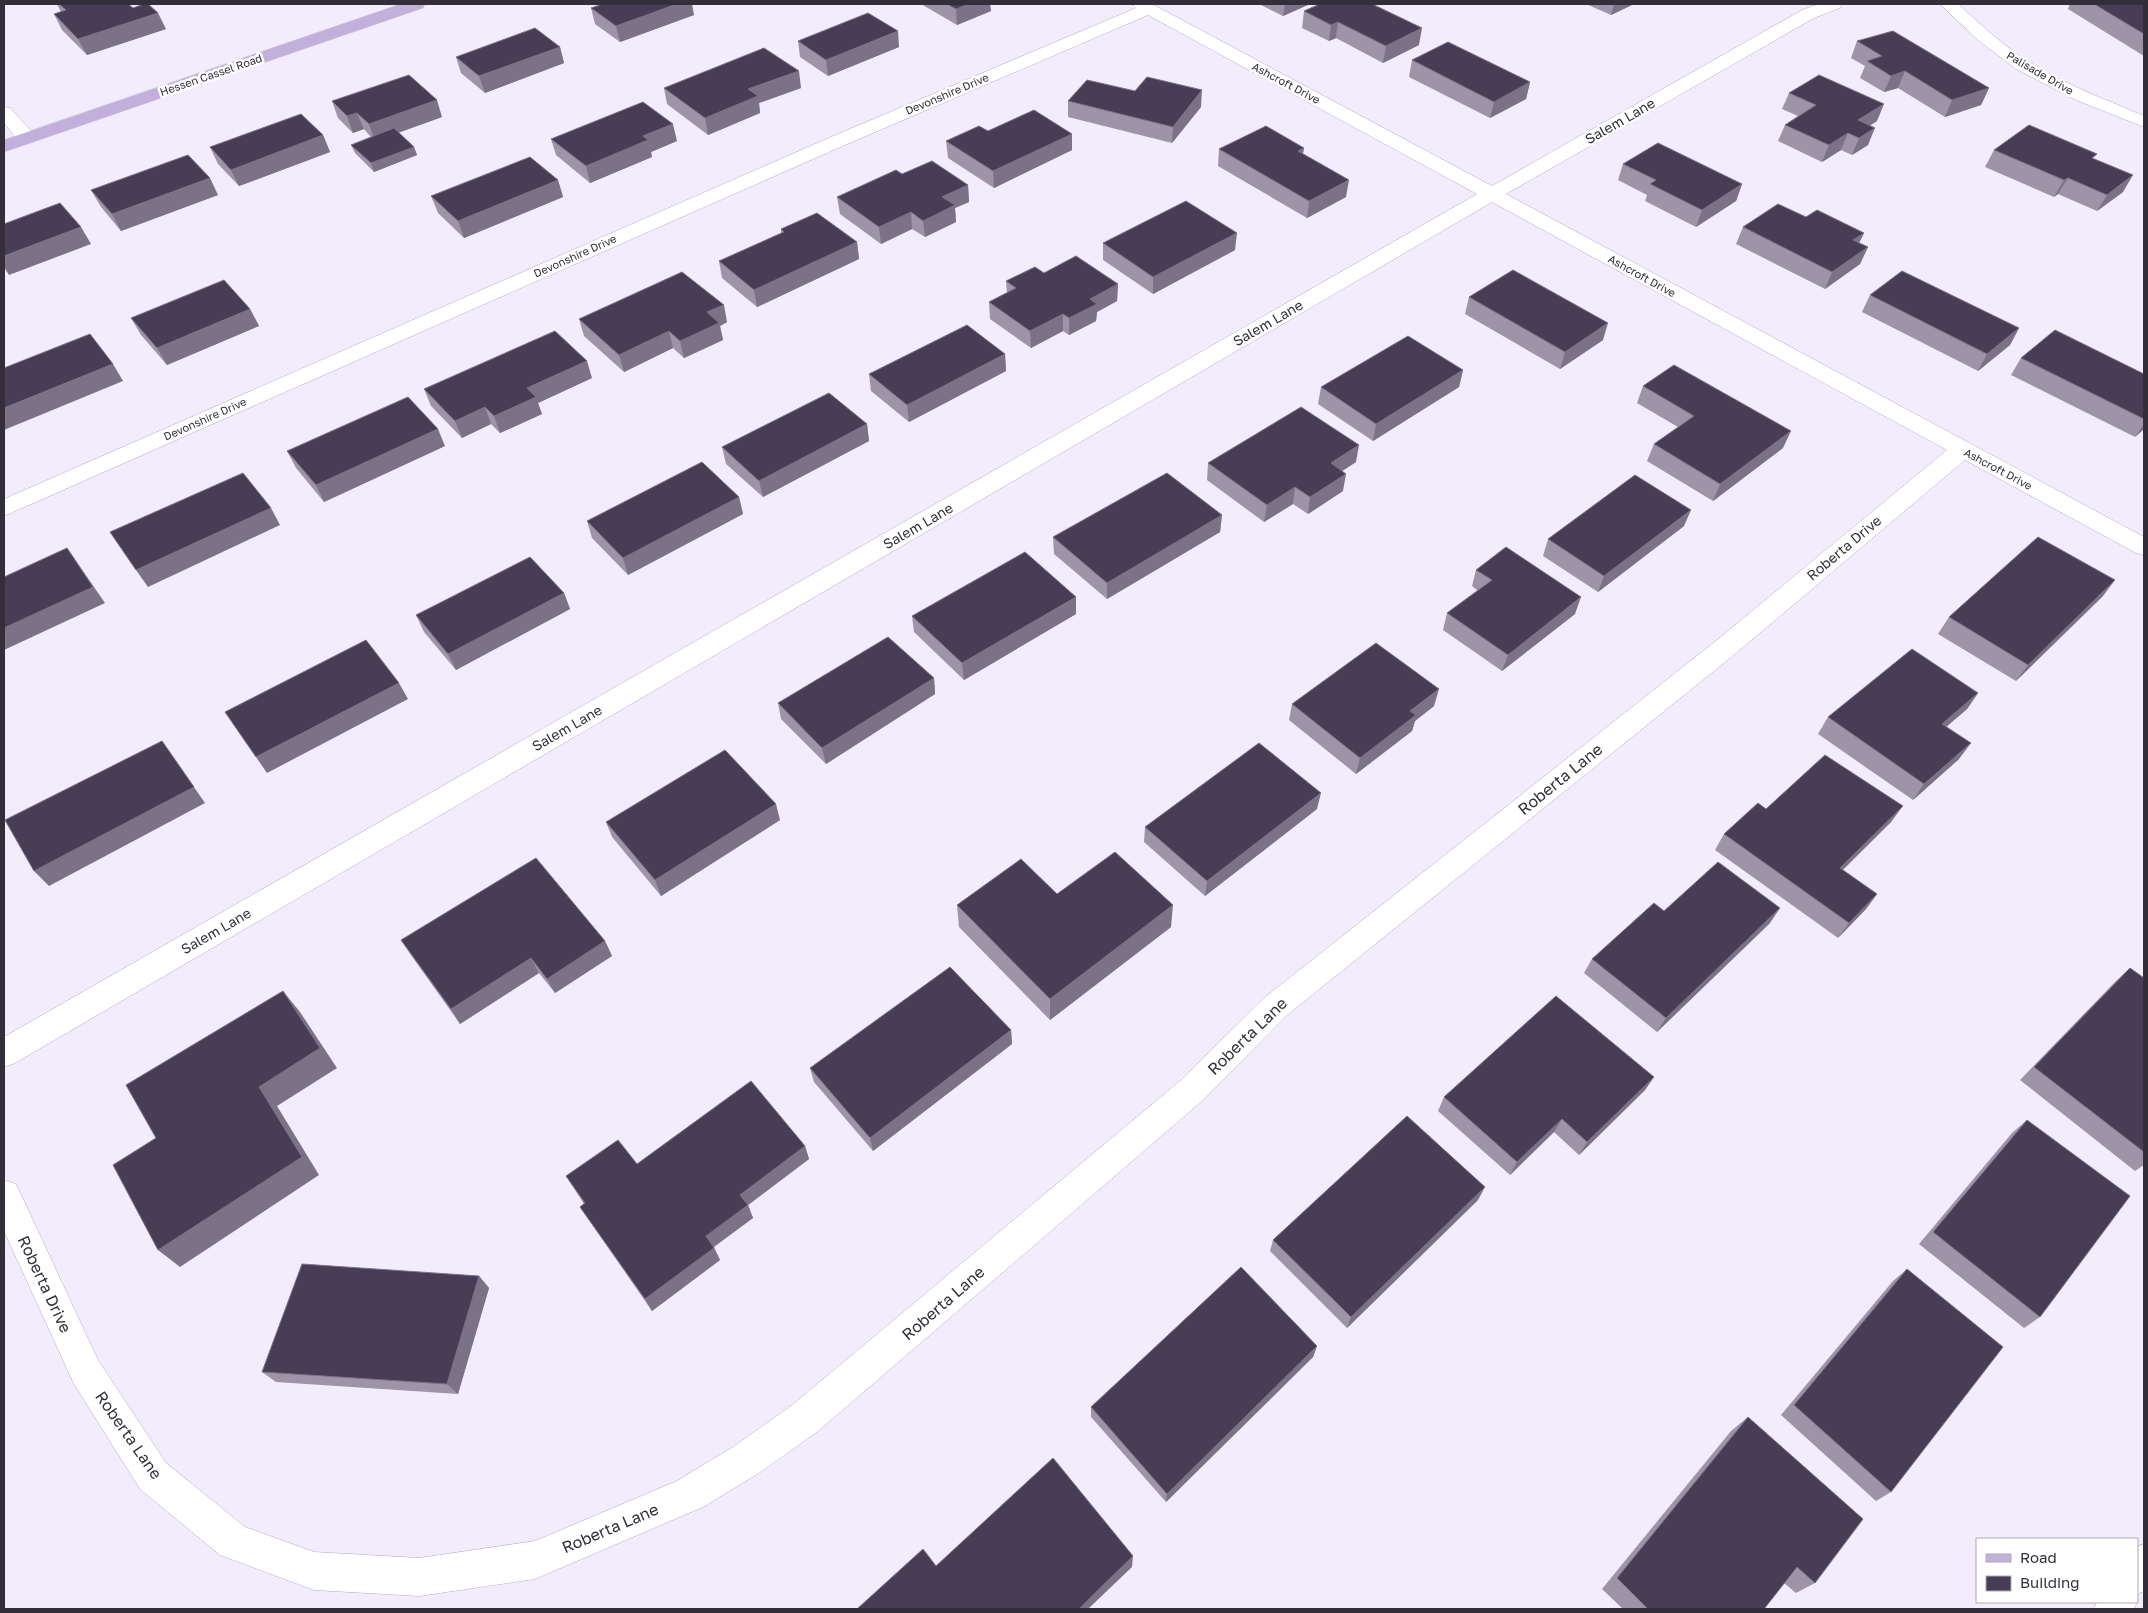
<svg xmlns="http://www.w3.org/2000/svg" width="2148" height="1613" font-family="'Golos Text',sans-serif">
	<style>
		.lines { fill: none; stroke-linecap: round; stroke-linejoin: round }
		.minor-casing { stroke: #b5aac5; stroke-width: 1 }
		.major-casing { stroke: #d6d5d7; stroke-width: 1 }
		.minor { fill: #fff; fill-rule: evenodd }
		.major { fill: #c3afdc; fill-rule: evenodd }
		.wall { fill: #9d94a8 }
		.shaded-wall { fill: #7b7287 }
		.building { fill: #473d54; stroke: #7b7287 }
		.labels { text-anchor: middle; stroke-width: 5; stroke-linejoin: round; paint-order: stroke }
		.far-street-label { font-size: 11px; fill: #332e39; stroke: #fff }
		.street-label { font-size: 14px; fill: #332e39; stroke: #fff }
		.near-street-label { font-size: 16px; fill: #332e39; stroke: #fff }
	</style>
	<rect width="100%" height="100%" fill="#f3ecfd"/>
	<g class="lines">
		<!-- minor casing -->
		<g class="minor-casing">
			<g id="minor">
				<polygon points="1132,4 1152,4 1492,186 1802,10 1819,4 1842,4 1840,8 1814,18 1506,194 2144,537 2144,555 2136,553 1965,460 1735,654 1286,1016 1202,1101 817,1432 759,1473 703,1507 535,1579 419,1596 314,1590 220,1555 140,1489 74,1384 4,1231 4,1180 16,1184 98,1360 166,1463 245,1527 314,1552 419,1558 535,1541 677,1481 733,1447 791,1406 1180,1081 1264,998 1717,640 1947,450 1492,202 15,1063 4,1067 4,1037 1477,194 1148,15 845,145 4,516 4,499 831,137 1136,8"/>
				<path d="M1940 4H1958C1978 22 1997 40 2020 56 2058 82 2102 98 2144 116V127L2076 100 2016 69 1978 40Z"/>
				<path d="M4 107 10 108 34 134 36 138 34 142C19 146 13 133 4 123Z"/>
				<polygon points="2144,1544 2144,1591 2137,1594 2137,1547"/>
				<polygon points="2137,1601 2137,1602 2134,1609 2094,1609 2097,1602"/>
			</g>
		</g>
		<!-- major casing -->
		<g class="major-casing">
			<polygon id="major" points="401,4 425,4 423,8 4,152 4,140"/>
		</g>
		<!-- minor -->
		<use href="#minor" class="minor"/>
		<!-- major -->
		<use href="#major" class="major"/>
	</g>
	<!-- wall -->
	<g class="wall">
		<polygon points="57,4 128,4 133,8 166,29 87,55 62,30 54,14 61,12"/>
		<polygon points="921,4 990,4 991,11 957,25"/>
		<polygon points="1259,4 1310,4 1283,16"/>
		<polygon points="1586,4 1634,4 1611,15"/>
		<polygon points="2070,4 2144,4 2144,56 2068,9"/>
		<polygon points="591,8 694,15 620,42 595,24"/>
		<polygon points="1304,11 1419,45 1383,63 1336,38 1329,41 1302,28"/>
		<polygon points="798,41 899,47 828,76 800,57"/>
		<polygon points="1857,41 1989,88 1981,105 1945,117 1898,88 1884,92 1860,78 1865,66 1851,58"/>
		<polygon points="560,47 564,63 485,93 461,73 456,57"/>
		<polygon points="1412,60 1530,82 1526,99 1490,118 1409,77"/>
		<polygon points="664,88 801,88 759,103 760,113 708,135 667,104"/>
		<polygon points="1789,93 1877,121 1870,125 1868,145 1852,155 1841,150 1822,162 1778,141 1785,125 1798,116 1782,109"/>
		<polygon points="332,101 442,117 398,133 414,147 417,155 374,172 355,153 351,145 371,137 364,129 353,133 338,118"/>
		<polygon points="1068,101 1201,107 1172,143 1068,117"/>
		<polygon points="988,131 1072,134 1072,150 994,188 948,158 946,141"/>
		<polygon points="323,135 330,152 239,186 218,164 210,147"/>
		<polygon points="551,139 677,141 651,152 652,157 590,183 556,155"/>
		<polygon points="1304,148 1303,154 1346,197 1307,218 1218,166 1219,149"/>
		<polygon points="1994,150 2095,159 2123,192 2097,211 2058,194 2054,197 1985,167"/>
		<polygon points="1623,164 1742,184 1736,201 1696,227 1645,201 1647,195 1618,180"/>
		<polygon points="902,174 968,185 969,202 955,208 956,222 925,237 912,229 881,244 840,214 837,197"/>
		<polygon points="558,180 563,197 464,238 438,213 431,196"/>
		<polygon points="91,190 218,195 121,231 101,207"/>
		<polygon points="1806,217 1864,233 1859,243 1868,247 1860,264 1825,289 1736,244 1743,227"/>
		<polygon points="781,229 857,242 859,259 757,307 722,278 719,261 781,233"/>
		<polygon points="1103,243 1235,250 1153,294 1103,260"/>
		<polygon points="1044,273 1118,284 1117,301 1097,312 1096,321 1069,335 1063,331 1031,348 990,319 989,302 1007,293 1006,281"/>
		<polygon points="1870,295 2019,328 2010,345 1978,371 1862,312"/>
		<polygon points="1469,297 1603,340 1560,369 1465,314"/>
		<polygon points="250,309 259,326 167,365 141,335 131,318"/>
		<polygon points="579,319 727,322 720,326 723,340 684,358 673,348 624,372 584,336"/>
		<polygon points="1005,354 1006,371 909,422 871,391 869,374"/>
		<polygon points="2021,358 2144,374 2144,429 2135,437 2011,375"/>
		<polygon points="1463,370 1459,387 1373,441 1318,404 1321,387"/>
		<polygon points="592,378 538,403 542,414 500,433 491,424 462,438 431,406 424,389"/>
		<polygon points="1643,386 1783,448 1713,501 1647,461 1654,444 1678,427 1637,403"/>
		<polygon points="867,424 869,441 763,497 726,464 722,447"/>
		<polygon points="445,446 324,502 296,468 287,451"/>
		<polygon points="1356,462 1342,471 1343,491 1308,514 1293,504 1264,522 1207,480 1208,463"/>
		<polygon points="739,497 743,514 628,575 592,538 587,521"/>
		<polygon points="1222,515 1220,532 1107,599 1054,554 1053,537"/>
		<polygon points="1684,526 1598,592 1543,556 1548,539"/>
		<polygon points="1476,570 1575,614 1502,671 1443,630 1447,613 1478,591 1472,586"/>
		<polygon points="564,593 570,609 456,670 424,632 416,615"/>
		<polygon points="2103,596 2016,681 1938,634 1949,617"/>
		<polygon points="1076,614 964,680 914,632 912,616"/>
		<polygon points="934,678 935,694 826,764 781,719 778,703"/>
		<polygon points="1978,693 1967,709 1947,726 1959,759 1913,800 1818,734 1828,717"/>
		<polygon points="1292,704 1434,706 1415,721 1412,731 1356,774 1289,720"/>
		<polygon points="1317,809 1205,896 1144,842 1145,827"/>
		<polygon points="1766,809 1891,822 1843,870 1877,894 1866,909 1838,938 1715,850 1724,834"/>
		<polygon points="780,820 661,896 612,837 606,822"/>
		<polygon points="1057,894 1171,927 1050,1020 959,927 957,905"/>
		<polygon points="1664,911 1770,923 1657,1032 1584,973 1592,959"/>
		<polygon points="401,940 605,941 612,956 555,993 539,973 460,1024 411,955"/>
		<polygon points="2130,968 2144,978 2144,1165 2135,1171 2020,1080 2114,983"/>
		<polygon points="1011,1030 1012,1044 873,1151 814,1082 810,1068"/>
		<polygon points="1654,1077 1645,1090 1579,1155 1554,1132 1510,1175 1438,1111 1444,1097"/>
		<polygon points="2027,1120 2040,1317 2024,1328 1919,1244 2012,1133"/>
		<polygon points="805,1146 809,1159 748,1205 753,1218 714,1247 720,1260 652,1311 580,1207 584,1204 566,1176 637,1164"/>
		<polygon points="1478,1200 1347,1328 1270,1251 1273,1240"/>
		<polygon points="1907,1269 1891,1492 1876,1501 1781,1415 1893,1281"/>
		<polygon points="479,1276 489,1288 458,1394 276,1382 262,1372"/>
		<polygon points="1317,1346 1313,1357 1166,1502 1091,1417 1091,1407"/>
		<polygon points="1748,1417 1815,1583 1796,1593 1784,1583 1764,1609 1623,1609 1602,1589 1731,1431"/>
	</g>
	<!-- shaded-wall -->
	<g class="shaded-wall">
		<polygon points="677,4 692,4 694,15 620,42 616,26"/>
		<polygon points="969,4 990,4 991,11 957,25 956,9"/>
		<polygon points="1285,4 1310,4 1283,16"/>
		<polygon points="1614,4 1634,4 1611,15"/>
		<polygon points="158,13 166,29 87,55 78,39"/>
		<polygon points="1338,22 1336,38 1329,41 1331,25"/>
		<polygon points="1422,28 1419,45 1383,63 1386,46"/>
		<polygon points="898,31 899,47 828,76 826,60"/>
		<polygon points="560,47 564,63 485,93 479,76"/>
		<polygon points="799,71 801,88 759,103 760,113 708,135 705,118 748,89"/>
		<polygon points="1905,71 1898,88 1884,92 1891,76"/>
		<polygon points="1530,82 1526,99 1490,118 1494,102"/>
		<polygon points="1989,88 1981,105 1945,117 1952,100"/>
		<polygon points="1202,90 1201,107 1172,143 1173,127"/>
		<polygon points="437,100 442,117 375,141 369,124"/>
		<polygon points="1884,104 1877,121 1854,136 1858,120"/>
		<polygon points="357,113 364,129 353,133 347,116"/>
		<polygon points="673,124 677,141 651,152 652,157 590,183 586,166 643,136"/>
		<polygon points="1875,128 1868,145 1852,155 1859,138"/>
		<polygon points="1848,133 1841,150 1822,162 1829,145"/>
		<polygon points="1072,134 1072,150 994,188 993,171"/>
		<polygon points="323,135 330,152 239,186 231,170"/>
		<polygon points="414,147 417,155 374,172 371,163"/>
		<polygon points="1304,148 1301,164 1298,151"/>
		<polygon points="2133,175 2123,192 2097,211 2107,195"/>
		<polygon points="210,178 218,195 121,231 112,214"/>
		<polygon points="2068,178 2058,194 2054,197 2064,180"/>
		<polygon points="558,180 563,197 464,238 458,221"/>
		<polygon points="1349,180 1346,197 1307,218 1309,201"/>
		<polygon points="1742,184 1736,201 1696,227 1702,210"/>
		<polygon points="968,185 969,202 955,208 956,222 925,237 923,221 942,197"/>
		<polygon points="911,212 912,229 881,244 879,227"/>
		<polygon points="81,227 91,244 9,275 4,267 4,256"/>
		<polygon points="1237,233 1235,250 1153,294 1153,277"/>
		<polygon points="1864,233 1856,249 1853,240"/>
		<polygon points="857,242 859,259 757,307 754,290"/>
		<polygon points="1868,247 1860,264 1825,289 1832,272"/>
		<polygon points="1118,284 1117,301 1097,312 1096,321 1069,335 1069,318 1090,299"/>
		<polygon points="724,305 727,322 720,326 723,340 684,358 680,341 707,312"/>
		<polygon points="250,309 259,326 167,365 157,348"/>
		<polygon points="1063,314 1063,331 1031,348 1030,331"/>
		<polygon points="1608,323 1603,340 1560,369 1565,352"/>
		<polygon points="2019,328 2010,345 1978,371 1987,354"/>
		<polygon points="669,331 673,348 624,372 619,355"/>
		<polygon points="1005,354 1006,371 909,422 907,405"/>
		<polygon points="587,361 592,378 538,403 542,414 500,433 494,416 527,388"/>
		<polygon points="113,364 123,381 4,430 4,408"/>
		<polygon points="1463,370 1459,387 1373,441 1376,424"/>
		<polygon points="485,407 491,424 462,438 455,421"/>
		<polygon points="867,424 869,441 763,497 759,481"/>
		<polygon points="2144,424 2144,429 2135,437"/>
		<polygon points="438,429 445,446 324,502 316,485"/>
		<polygon points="1791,431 1783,448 1713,501 1720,484"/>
		<polygon points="1359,445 1356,462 1328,480 1331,463"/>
		<polygon points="1346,474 1343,491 1308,514 1310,497"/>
		<polygon points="1295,487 1293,504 1264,522 1267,505"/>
		<polygon points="739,497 743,514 628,575 623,558"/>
		<polygon points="271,508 280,525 148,587 136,570"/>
		<polygon points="1691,510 1684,526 1598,592 1604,576"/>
		<polygon points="1222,515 1220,532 1107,599 1107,583"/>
		<polygon points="67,548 105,603 4,650 4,628"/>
		<polygon points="2115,580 2103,596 2016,681 2028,665"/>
		<polygon points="564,593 570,609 456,670 448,654"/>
		<polygon points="1076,597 1076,614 964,680 962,663"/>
		<polygon points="1581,597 1575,614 1502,671 1508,655"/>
		<polygon points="934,678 935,694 826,764 822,748"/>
		<polygon points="399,683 408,699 267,773 256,757"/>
		<polygon points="1439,689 1434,706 1415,721 1412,731 1356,774 1360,758 1410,711"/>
		<polygon points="1978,693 1967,709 1931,740 1942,724"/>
		<polygon points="162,741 205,803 49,886 34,871"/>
		<polygon points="1971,743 1959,759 1913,800 1924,784"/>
		<polygon points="1321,793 1317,809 1205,896 1207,881"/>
		<polygon points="776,804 780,820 661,896 655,880"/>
		<polygon points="1903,806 1891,822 1829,883 1840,868"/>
		<polygon points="1877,894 1866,909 1838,938 1849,923"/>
		<polygon points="1173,905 1171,927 1050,1020 1050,999"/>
		<polygon points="1780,908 1770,923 1657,1032 1666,1018"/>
		<polygon points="605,941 612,956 555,993 547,979"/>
		<polygon points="531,958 539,973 460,1024 451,1009"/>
		<polygon points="283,991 300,1012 337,1068 277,1106 319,1175 180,1267 158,1250"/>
		<polygon points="1011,1030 1012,1044 873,1151 870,1138"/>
		<polygon points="1654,1077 1645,1090 1579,1155 1587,1142"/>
		<polygon points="1562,1119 1554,1132 1510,1175 1517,1162"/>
		<polygon points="805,1146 809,1159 748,1205 753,1218 712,1248 706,1236 740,1195"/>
		<polygon points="1485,1187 1478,1200 1347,1328 1351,1317"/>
		<polygon points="714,1248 720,1260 652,1311 645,1299"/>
		<polygon points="479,1276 489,1288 458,1394 447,1384"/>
		<polygon points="1317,1346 1313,1357 1166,1502 1167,1494"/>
		<polygon points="1133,1556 1132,1567 1088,1609 1079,1609"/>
	</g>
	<!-- building -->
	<g class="building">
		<polygon points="59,4 128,4 133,8 144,4 148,4 158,13 78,39 54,14 66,10"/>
		<polygon points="603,4 677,4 616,26 591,8"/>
		<polygon points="947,4 969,4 956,9"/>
		<polygon points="1320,4 1372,4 1422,28 1386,46 1338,22 1331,25 1304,11"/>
		<polygon points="2094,4 2144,4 2144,34"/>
		<polygon points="868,13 898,31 826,60 798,41"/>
		<polygon points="535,28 560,47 479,76 456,57"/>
		<polygon points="1893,31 1989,88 1952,100 1905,71 1891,76 1867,61 1882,56 1857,41"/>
		<polygon points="1448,42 1530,82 1494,102 1412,60"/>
		<polygon points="764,48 799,71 748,89 758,96 705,118 664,88"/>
		<polygon points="409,75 437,100 369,124 357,113 347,116 332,101"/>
		<polygon points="1819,75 1884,104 1858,120 1875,128 1859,138 1848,133 1829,145 1785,125 1816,105 1789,93"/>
		<polygon points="1147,77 1202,90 1173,127 1068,101 1087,80 1135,91"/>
		<polygon points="643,102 673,124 643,136 648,140 586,166 551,139"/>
		<polygon points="1034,110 1072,134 993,171 946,141 979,126 988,131"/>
		<polygon points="301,114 323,135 231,170 210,147"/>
		<polygon points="2029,125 2097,154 2092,158 2133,175 2107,195 2068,178 2064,180 1994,150"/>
		<polygon points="1266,126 1304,148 1298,151 1349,180 1309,201 1219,149"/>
		<polygon points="394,128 414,147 371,163 351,145"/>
		<polygon points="1658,143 1742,184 1702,210 1650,184 1656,180 1623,164"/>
		<polygon points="188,155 210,178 112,214 91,190"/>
		<polygon points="530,157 558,180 458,221 431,196"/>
		<polygon points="932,161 968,185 942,197 955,205 923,221 911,212 879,227 837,197 896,170 902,174"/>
		<polygon points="1186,201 1237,233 1153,277 1103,243"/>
		<polygon points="60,203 81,227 4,256 4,224"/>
		<polygon points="1778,204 1806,217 1817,210 1864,233 1853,240 1868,247 1832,272 1743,227"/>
		<polygon points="817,213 857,242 754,290 719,261 784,232 781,229"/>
		<polygon points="1076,256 1118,284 1090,299 1097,304 1069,318 1063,314 1030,331 989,302 1016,288 1006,281 1035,267 1044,273"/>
		<polygon points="1513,270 1608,323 1565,352 1469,297"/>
		<polygon points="1902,271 2019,328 1987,354 1870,295"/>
		<polygon points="682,272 724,305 707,312 719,323 680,341 669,331 619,355 579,319"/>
		<polygon points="224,280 250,309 157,348 131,318"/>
		<polygon points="967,325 1005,354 907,405 869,374"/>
		<polygon points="2055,330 2144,374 2144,419 2021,358"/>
		<polygon points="555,331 587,361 527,388 536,397 494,416 485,407 455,421 424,389"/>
		<polygon points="90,334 113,364 4,408 4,368"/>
		<polygon points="1408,336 1463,370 1376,424 1321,387"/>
		<polygon points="1674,365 1791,431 1720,484 1654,444 1694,416 1643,386"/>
		<polygon points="829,393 867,424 759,481 722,447"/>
		<polygon points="408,397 438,429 316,485 287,451"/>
		<polygon points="1301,407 1359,445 1331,463 1346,474 1310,497 1295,487 1267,505 1208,463"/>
		<polygon points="702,462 739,497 623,558 587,521"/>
		<polygon points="243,473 271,508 136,570 110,532"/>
		<polygon points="1167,473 1222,515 1107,583 1053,537"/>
		<polygon points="1635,475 1691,510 1604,576 1548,539"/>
		<polygon points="2038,537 2115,580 2028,665 1949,617"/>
		<polygon points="1506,547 1581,597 1508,655 1447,613 1492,580 1476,570"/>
		<polygon points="67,548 93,587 4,628 4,577"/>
		<polygon points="1025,552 1076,597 962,663 912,616"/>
		<polygon points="530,557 564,593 448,654 416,615"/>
		<polygon points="888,637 934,678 822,748 778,703"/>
		<polygon points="366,640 399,683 256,757 225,712"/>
		<polygon points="1376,643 1439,689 1410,711 1416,715 1360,758 1292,704"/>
		<polygon points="1912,649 1978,693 1942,724 1971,743 1924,784 1828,717"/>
		<polygon points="162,741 194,787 34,871 5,820"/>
		<polygon points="1259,743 1321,793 1207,881 1145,827"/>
		<polygon points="725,750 776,804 655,880 606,822"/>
		<polygon points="1825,755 1903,806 1840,868 1877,894 1849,923 1724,834 1758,803 1766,809"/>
		<polygon points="1115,852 1173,905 1050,999 957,905 1021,859 1057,894"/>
		<polygon points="536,858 605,941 547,979 531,958 451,1009 401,940"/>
		<polygon points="1718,862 1780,908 1666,1018 1592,959 1654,903 1664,911"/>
		<polygon points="950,967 1011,1030 870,1138 810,1068"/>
		<polygon points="2130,968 2144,978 2144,1152 2034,1067"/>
		<polygon points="283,991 320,1048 259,1087 302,1157 158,1250 113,1165 156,1138 126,1085"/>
		<polygon points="1556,996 1654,1077 1587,1142 1562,1119 1517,1162 1444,1097"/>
		<polygon points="751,1081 805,1146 740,1195 748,1205 706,1236 714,1248 645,1299 580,1207 585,1203 566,1176 618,1140 637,1164"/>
		<polygon points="1407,1116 1485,1187 1351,1317 1273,1240"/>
		<polygon points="2027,1120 2130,1196 2040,1317 1933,1232"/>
		<polygon points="302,1264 479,1276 447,1384 262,1372"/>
		<polygon points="1241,1267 1317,1346 1167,1494 1091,1407"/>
		<polygon points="1907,1269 2003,1347 1891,1492 1794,1405"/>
		<polygon points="1748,1417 1863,1519 1815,1583 1797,1567 1764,1609 1648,1609 1617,1578"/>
		<polygon points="1053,1458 1133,1556 1079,1609 857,1609 923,1549 936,1566"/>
	</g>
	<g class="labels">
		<!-- far-street labels -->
		<g class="far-street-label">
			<text transform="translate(2040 73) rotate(30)" y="4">Palisade Drive</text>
			<text transform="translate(211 75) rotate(-19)" y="4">Hessen Cassel Road</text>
			<text transform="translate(1286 83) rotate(28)" y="4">Ashcroft Drive</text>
			<text transform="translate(947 94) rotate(-23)" y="4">Devonshire Drive</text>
			<text transform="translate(575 256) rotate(-24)" y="4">Devonshire Drive</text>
			<text transform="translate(1642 276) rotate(29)" y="4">Ashcroft Drive</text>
			<text transform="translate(205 419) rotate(-24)" y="4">Devonshire Drive</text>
			<text transform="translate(1998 469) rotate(28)" y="4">Ashcroft Drive</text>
		</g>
		<!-- street labels -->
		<g class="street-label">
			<text transform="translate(1620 121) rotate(-30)" y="5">Salem Lane</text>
			<text transform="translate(1268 323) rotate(-30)" y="5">Salem Lane</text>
			<text transform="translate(918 526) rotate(-30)" y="5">Salem Lane</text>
			<text transform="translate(1844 548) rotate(-40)" y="5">Roberta Drive</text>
			<text transform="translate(567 728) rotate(-30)" y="5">Salem Lane</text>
			<text transform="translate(216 931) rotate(-30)" y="5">Salem Lane</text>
		</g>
		<!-- near-street labels -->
		<g class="near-street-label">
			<text transform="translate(1560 779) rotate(-39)" y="6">Roberta Lane</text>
			<text transform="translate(1247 1036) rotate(-44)" y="6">Roberta Lane</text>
			<text transform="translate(45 1284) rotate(65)" y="6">Roberta Drive</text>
			<text transform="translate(943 1303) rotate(-41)" y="6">Roberta Lane</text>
			<text transform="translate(129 1435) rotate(55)" y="6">Roberta Lane</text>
			<text transform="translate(610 1528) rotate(-23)" y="6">Roberta Lane</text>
		</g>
	</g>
	<!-- border -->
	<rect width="2148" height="1613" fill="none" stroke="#332e39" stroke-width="10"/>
	<!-- legend -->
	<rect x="1976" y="1538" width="162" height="65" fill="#ffffff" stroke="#adabb0"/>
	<rect x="1986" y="1554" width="25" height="8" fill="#c3afdc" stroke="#adabb0"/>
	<text x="2020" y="1563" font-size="15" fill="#332e39">Road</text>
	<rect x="1986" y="1576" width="25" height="15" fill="#473d54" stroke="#adabb0"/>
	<text x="2020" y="1588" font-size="15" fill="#332e39">Building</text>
</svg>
